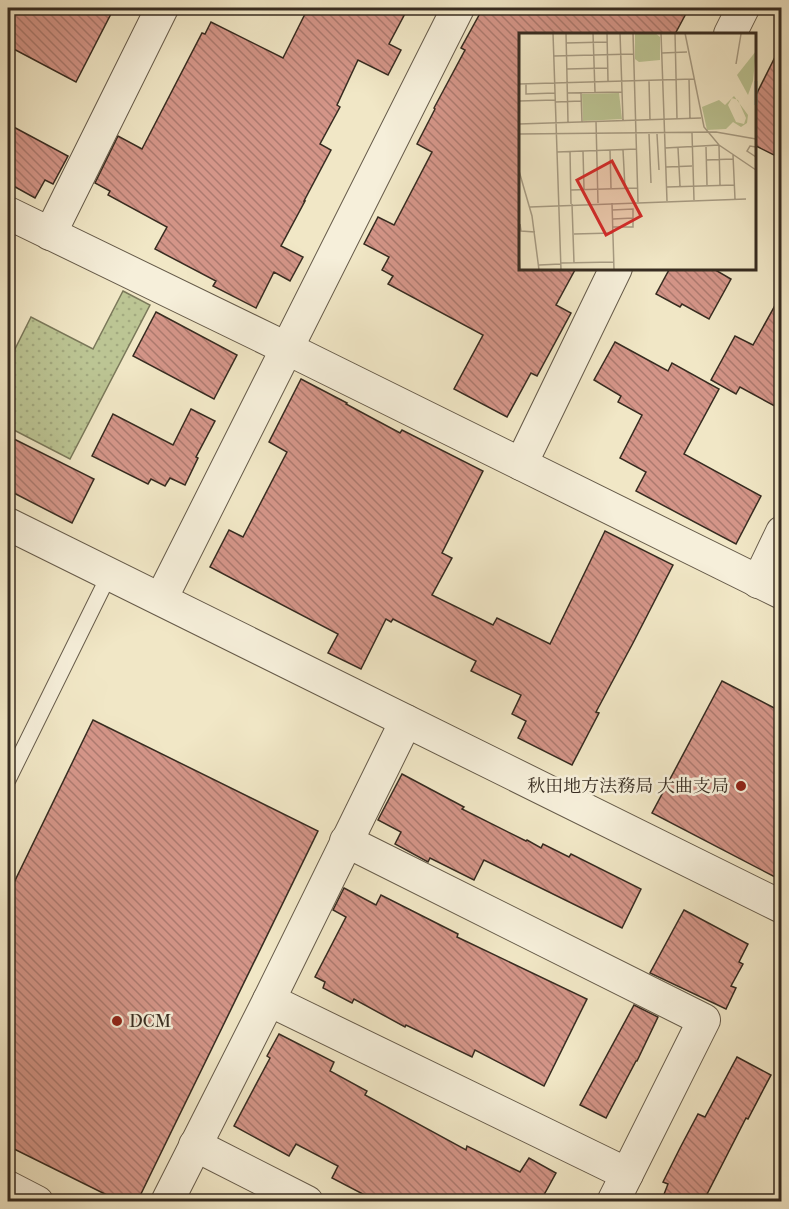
<svg xmlns="http://www.w3.org/2000/svg" width="789" height="1209" font-family="'IM FELL French Canon','Noto Serif JP',serif">
	<style>
		.grass { fill: url(#grass-dots); stroke: #7a785a; stroke-width: 1.5 }
		.building { fill: url(#building-back-hatch); stroke: #372c21; stroke-width: 1.5 }
		.lines { fill: none; stroke-linecap: round; stroke-linejoin: round }
		.lane-casing { stroke: #665b4a; stroke-width: 17 }
		.street-casing { stroke: #665b4a; stroke-width: 34 }
		.lane { stroke: #f6efda; stroke-width: 15 }
		.street { stroke: #f6efda; stroke-width: 32 }
		.poi-dot { fill: #8f2418; stroke: #f6efda; stroke-width: 2 }
		.labels { text-anchor: middle; stroke-width: 5; stroke-linejoin: round; paint-order: stroke }
		.poi-label { font-size: 18px; fill: #372c21; stroke: #f6efda; text-anchor: end }
		.inset-river { fill: none; stroke: #9bbfb8; stroke-width: 3 }
		.inset-road { fill: none; stroke: #a79c84; stroke-width: 1.5 }
		.view { fill: #d62828; fill-opacity: 0.15; stroke: #d62828; stroke-width: 3 }
		.inset-edge { fill: none; stroke: #372c21; stroke-width: 3 }
	</style>
	<defs>
		<pattern id="grass-dots" width="8" height="8" patternUnits="userSpaceOnUse" patternTransform="scale(1.5)"><rect width="8" height="8" fill="#bcc594"/><path d="M2 2h.1M6 6h.1" fill="none" stroke="#a2a97f" stroke-width="1.8" stroke-linecap="round"/></pattern>
		<pattern id="building-back-hatch" width="6" height="6" patternUnits="userSpaceOnUse" patternTransform="scale(1.5)"><rect width="6" height="6" fill="#d49588"/><path d="M-1 5l2 2M0 0l6 6M5-1l2 2" fill="none" stroke="#ad7a6f"/></pattern>
	</defs>
	<rect width="100%" height="100%" fill="#f1e7c6"/>
	<filter id="stains"><feTurbulence type="fractalNoise" baseFrequency=".00333" numOctaves="4"/><feColorMatrix values="0 0 0 0 .2 0 0 0 0 .09 0 0 0 0 .02 0 0 0 .5 -.17"/></filter>
	<radialGradient id="worn" r=".72"><stop offset=".6" stop-color="#630" stop-opacity="0"/><stop offset="1" stop-color="#630" stop-opacity=".3"/></radialGradient>
	<!-- grass -->
	<polygon class="grass" points="123,291 150,305 70,459 8,427 8,363 31,317 93,349"/>
	<!-- building -->
	<g class="building">
		<polygon points="8,8 114,8 76,82 8,46"/>
		<polygon points="308,8 408,8 389,44 401,50 388,75 358,60 337,105 340,107 320,144 331,150 304,201 305,201 281,246 303,257 290,281 274,272 256,308 213,286 216,281 155,249 167,227 108,195 110,191 95,183 118,136 142,149 202,33 205,34 211,22 283,58"/>
		<polygon points="483,8 689,8 675,34 520,34 520,268 576,268 556,305 571,313 537,376 531,373 507,417 454,389 483,335 388,284 393,276 382,270 389,257 364,244 378,217 394,225 432,152 417,144 435,109 434,108 465,50 461,48"/>
		<polygon points="782,43 782,159 754,145 754,99"/>
		<polygon points="8,124 68,156 53,184 45,180 35,198 8,183"/>
		<polygon points="670,268 712,268 731,279 709,319 682,304 680,307 656,294"/>
		<polygon points="782,293 782,410 740,387 736,394 711,380 735,336 753,345"/>
		<polygon points="156,312 237,355 214,399 133,356"/>
		<polygon points="615,342 668,371 672,363 719,389 684,454 761,496 736,544 636,491 646,472 620,458 642,415 618,402 621,396 594,380"/>
		<polygon points="301,379 347,403 346,404 400,433 402,430 483,471 442,553 452,558 432,595 493,625 497,618 550,644 605,531 673,565 633,643 596,712 599,713 572,765 518,738 526,721 512,714 521,695 471,671 476,661 393,619 391,622 386,619 361,669 328,653 338,634 210,567 229,530 243,537 287,452 269,442"/>
		<polygon points="191,409 215,421 196,457 198,458 185,485 170,478 165,486 151,479 148,484 92,456 113,414 173,445"/>
		<polygon points="8,436 94,479 72,523 8,490"/>
		<polygon points="722,681 782,712 782,864 775,877 652,813"/>
		<polygon points="93,720 318,831 137,1202 121,1202 8,1146 8,895"/>
		<polygon points="402,774 464,807 462,809 526,841 527,840 541,848 543,844 569,857 571,854 641,889 622,928 484,860 474,880 430,858 428,862 395,844 401,832 378,820"/>
		<polygon points="344,888 376,905 381,895 458,934 457,937 587,999 544,1086 475,1050 472,1057 406,1025 405,1027 354,999 352,1003 323,988 325,982 315,977 346,917 333,910"/>
		<polygon points="684,910 748,944 739,962 743,964 731,986 736,988 726,1009 650,973"/>
		<polygon points="634,1005 658,1017 637,1061 636,1061 606,1118 580,1105"/>
		<polygon points="279,1034 334,1062 330,1071 367,1091 365,1095 466,1150 467,1146 520,1172 529,1158 556,1173 540,1202 378,1202 332,1178 338,1166 296,1144 289,1156 234,1126 270,1058 267,1056"/>
		<polygon points="737,1057 771,1075 748,1119 746,1118 703,1202 661,1202 668,1184 663,1182 680,1148 698,1114 705,1117"/>
	</g>
	<g class="lines">
		<!-- lane casing -->
		<g class="lane-casing">
			<polyline id="lane" points="8,780 110,573"/>
		</g>
		<!-- street casing -->
		<g class="street-casing">
			<g id="street">
				<polyline points="730,34 743,8"/>
				<polyline points="8,213 288,349 782,593"/>
				<polyline points="50,234 162,8"/>
				<polyline points="521,464 616,268"/>
				<polyline points="8,524 782,907"/>
				<polyline points="758,582 782,532"/>
				<polyline points="161,599 458,8"/>
				<polyline points="346,841 704,1020 613,1202"/>
				<polyline points="269,1000 627,1174"/>
				<polyline points="195,1145 307,1202"/>
				<polyline points="8,1187 37,1202"/>
				<polyline points="167,1202 269,1000 406,721"/>
			</g>
		</g>
		<!-- lane -->
		<use href="#lane" class="lane"/>
		<!-- street -->
		<use href="#street" class="street"/>
	</g>
	<!-- markers -->
	<g class="poi-dot">
		<circle cx="741" cy="786" r="6"/>
		<circle cx="117" cy="1021" r="6"/>
	</g>
	<g class="labels">
		<!-- poi labels -->
		<g class="poi-label">
			<text x="729" y="792">秋田地方法務局 大曲支局</text>
			<text x="129" y="1027" text-anchor="start">DCM</text>
		</g>
	</g>
	<!-- overview -->
	<g transform="translate(519 33)">
		<rect width="237" height="237" fill="#f1e7c6"/>
		<path d="M237 18 234 48 229 62 218 42Z" fill="#bcc594"/>
		<path d="M136 0 141 4V27L120 29 116 26V1ZM100 60 103 86 64 88 63 61ZM215 63 229 82 228 90 222 94 214 89 207 96 188 97 183 74 200 67 206 72ZM213 65 219 67 227 85 225 91 217 89 209 72Z" fill="#bcc594" fill-rule="evenodd"/>
		<path class="inset-river" d="M237 48V72"/>
		<path class="inset-road" d="M34 0 42 237M47 0 49 89M74 0 76 59M88 0 89 48M101 0 104 87M114 0 119 169M142 0 148 168M156 0 158 86M166 0 185 94 200 112 237 137M47 10 88 9M143 20 168 19M35 23 115 21M217 31 222 1M48 36 89 35M170 46 171 86M130 47 131 87M0 51 175 46M7 51V61L36 60M48 60 103 59M62 60 63 89M0 68 36 67M36 69 62 68M77 88 79 170M0 91 182 85M173 100 175 167M0 101 197 99 237 106M130 101 132 150M138 101 140 137M200 113 201 152M187 114 188 152M237 114 231 113 228 118 237 124M146 115 200 112M159 115 161 153M91 117 92 155M104 117 106 155M51 118 52 171M64 118 65 156M38 119 118 116M214 122 216 166M187 127 214 126M147 134 173 133M0 138 13 183 20 237M148 154 216 152M52 157 119 155M93 170 95 237M53 171 55 230M11 174 227 166M93 177 114 176V194H94M94 186 114 185M1 191 2 198 16 199M55 201 94 200M0 219 1 237M42 230 95 229M20 232 42 231"/>
		<path class="view" d="M93 128 122 183 87 202 58 147Z"/>
		<rect width="237" height="237" class="inset-edge"/>
	</g>
	<!-- margin -->
	<rect width="789" height="1209" fill="none" stroke="#f1e7c6" stroke-width="30"/>
	<rect x="9" y="9" width="771" height="1191" fill="none" stroke="#372c21" stroke-width="3"/>
	<rect x="15" y="15" width="759" height="1179" fill="none" stroke="#372c21" stroke-width="1.5"/>
	<rect width="100%" height="100%" filter="url(#stains)"/>
	<rect width="100%" height="100%" fill="url(#worn)"/>
</svg>
